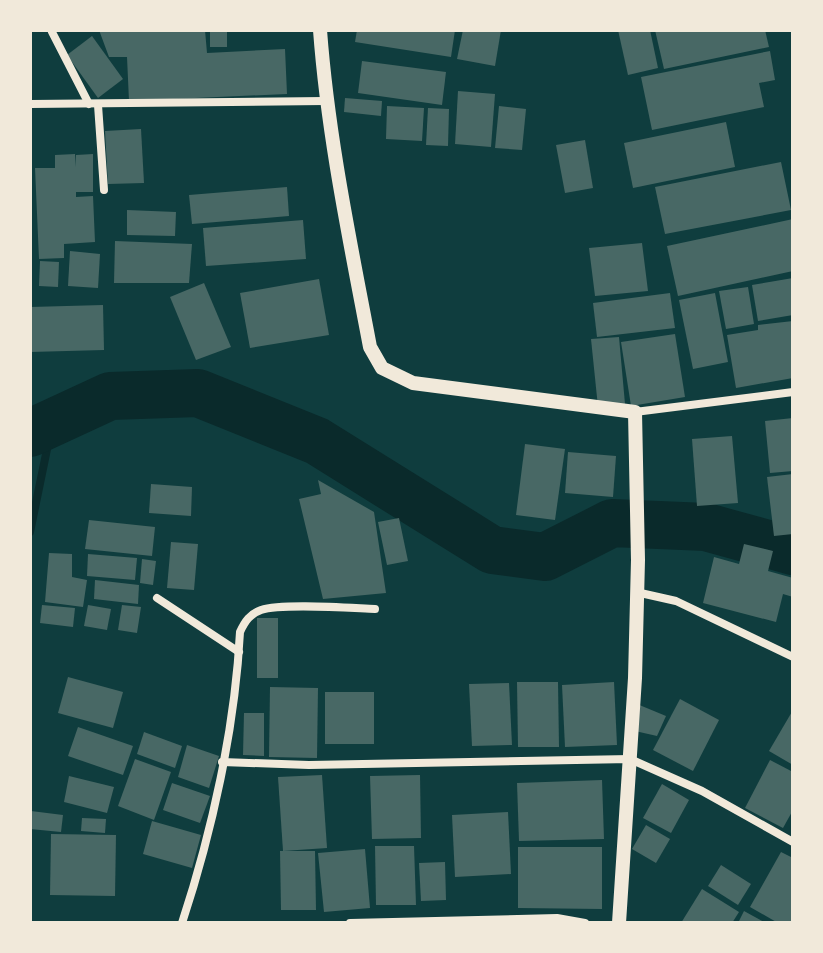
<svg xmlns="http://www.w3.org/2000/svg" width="823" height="953" font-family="'Times New Roman',serif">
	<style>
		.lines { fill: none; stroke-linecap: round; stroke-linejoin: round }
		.stream { stroke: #0a2a2b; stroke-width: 8 }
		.river { stroke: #0a2a2b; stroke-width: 48 }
		.building { fill: #486865 }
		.minor { stroke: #f1e9da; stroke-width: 8 }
		.tertiary { stroke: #f1e9da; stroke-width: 14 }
	</style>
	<rect width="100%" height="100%" fill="#0f3d3e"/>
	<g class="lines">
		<!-- stream -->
		<polyline class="stream" points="30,532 53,420"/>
		<!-- river -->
		<polyline class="river" points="30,433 110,396 198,393 317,441 492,550 545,557 612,523 706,527 793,551"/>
	</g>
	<!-- building -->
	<g class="building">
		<polygon points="99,30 205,30 207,53 285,49 287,94 129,101 127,57 109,57"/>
		<rect x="210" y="30" width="17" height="17"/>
		<polygon points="357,30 455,30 451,57 355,42"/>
		<polygon points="463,30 501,30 495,66 457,59"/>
		<polygon points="618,30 650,30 658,68 628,75"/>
		<polygon points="655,30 765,30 769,47 664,69"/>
		<polygon points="92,36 123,79 98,98 67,55"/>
		<polygon points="770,51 775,80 759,83 764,107 652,130 641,77"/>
		<polygon points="362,61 446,72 442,105 358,93"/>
		<polygon points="458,91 495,94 491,147 455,144"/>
		<polygon points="345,98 382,101 381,116 344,112"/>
		<polygon points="387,106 424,108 422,141 386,139"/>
		<polygon points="499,106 526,109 522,150 495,148"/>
		<polygon points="428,108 449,109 448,146 426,145"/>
		<polygon points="726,122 735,167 633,188 624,143"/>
		<polygon points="141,129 144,183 108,184 105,131"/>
		<polygon points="585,140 593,188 565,193 556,145"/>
		<polygon points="75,154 76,167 76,155 93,154 93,192 76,192 76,197 93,196 95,242 64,244 64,258 39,259 35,168 55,168 55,155"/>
		<polygon points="781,162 791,210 665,234 655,187"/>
		<polygon points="287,187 289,216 192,224 189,195"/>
		<polygon points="127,210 176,212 175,236 127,235"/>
		<polygon points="793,219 793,271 678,296 667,246"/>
		<polygon points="303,220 306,259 206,266 203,228"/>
		<polygon points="115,241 192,244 189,283 114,283"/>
		<polygon points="642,243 648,291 595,296 589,248"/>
		<polygon points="70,251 100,254 98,288 68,286"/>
		<polygon points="40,261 59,262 58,287 39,286"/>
		<polygon points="793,278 793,315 758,321 752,285"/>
		<polygon points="319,279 329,335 250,348 240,293"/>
		<polygon points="204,283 231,347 196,360 170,297"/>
		<polygon points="748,287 754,324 726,329 719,291"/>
		<polygon points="670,293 675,328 597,337 593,303"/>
		<polygon points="715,293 728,362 693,369 679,300"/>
		<polygon points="103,305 104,350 30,352 30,307"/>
		<polygon points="793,321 793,378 736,388 727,335 758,330 758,325"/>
		<polygon points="675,334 685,397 631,406 621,342"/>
		<polygon points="619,337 625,404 598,407 591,339"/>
		<polygon points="793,418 793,471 770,473 765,421"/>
		<polygon points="732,436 738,503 697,506 692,439"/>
		<polygon points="525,444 565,449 555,520 516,515"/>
		<polygon points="568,452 616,456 613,497 565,493"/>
		<polygon points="793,474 793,534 774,536 767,477"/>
		<polygon points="318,480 374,512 386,593 323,599 299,499 321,494"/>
		<polygon points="151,484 192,487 191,516 149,513"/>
		<polygon points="399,518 408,561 387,565 378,522"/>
		<polygon points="89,520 155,527 152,556 85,549"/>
		<polygon points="171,542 198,544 194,590 167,588"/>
		<polygon points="744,544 773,551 768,571 793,578 793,597 783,594 776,622 703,603 714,557 739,564"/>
		<polygon points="49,553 72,554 72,577 87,580 83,607 45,602"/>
		<polygon points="88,554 137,558 135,580 87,576"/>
		<polygon points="142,559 156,561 153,585 140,583"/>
		<polygon points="95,580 139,585 138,604 94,599"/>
		<polygon points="42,605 75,608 73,627 40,623"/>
		<polygon points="88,605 111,609 107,630 84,626"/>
		<polygon points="122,605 141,607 137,633 118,630"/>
		<rect x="257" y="618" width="21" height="60"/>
		<polygon points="68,677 123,692 113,728 58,713"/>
		<polygon points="517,682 558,682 559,747 518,747"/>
		<polygon points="614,682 617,745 565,747 562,685"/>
		<polygon points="509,683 512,745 472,746 469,684"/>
		<polygon points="270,687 318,688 317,758 269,757"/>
		<rect x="325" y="692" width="49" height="52"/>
		<polygon points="680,699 719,720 693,771 653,750"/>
		<polygon points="637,704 666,716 657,736 635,731"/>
		<polygon points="793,710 793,765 769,751"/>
		<polygon points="244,713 264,713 264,756 243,755"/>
		<polygon points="78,727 133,746 123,775 68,756"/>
		<polygon points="144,732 182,746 175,768 137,754"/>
		<polygon points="187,745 219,756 209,788 178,777"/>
		<polygon points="135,759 171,772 154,820 118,806"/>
		<polygon points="770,760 793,772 793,810 783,828 745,808"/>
		<polygon points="322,775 327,848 283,851 278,777"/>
		<polygon points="420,775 421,838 372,839 370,776"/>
		<polygon points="69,776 114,787 107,813 64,802"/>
		<polygon points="602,780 604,839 519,841 517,783"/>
		<polygon points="172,783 210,796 200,823 163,810"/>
		<polygon points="662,784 689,800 671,833 643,818"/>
		<polygon points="31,811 63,815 61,832 30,829"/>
		<polygon points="508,812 511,874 455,877 452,815"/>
		<polygon points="82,818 106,819 105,833 81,831"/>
		<polygon points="152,821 201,835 192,868 143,854"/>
		<polygon points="646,825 670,839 656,863 632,849"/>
		<polygon points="51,834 116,835 115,896 50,895"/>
		<polygon points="375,846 414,846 416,905 376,905"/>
		<polygon points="518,847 602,847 602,909 518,908"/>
		<polygon points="365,849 370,908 324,912 318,853"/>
		<polygon points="280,851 315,851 316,910 281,910"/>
		<polygon points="781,852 793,858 793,917 790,923 778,923 750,907"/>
		<polygon points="445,862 446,900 421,901 419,863"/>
		<polygon points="721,865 751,884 738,905 708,886"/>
		<polygon points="702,889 739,912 732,923 681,923"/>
		<polygon points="744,911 766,923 738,923"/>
	</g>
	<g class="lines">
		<!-- minor -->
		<g class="minor">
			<polyline points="52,32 89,104"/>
			<polyline points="30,104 325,101"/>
			<polyline points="98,105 104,190"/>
			<polyline points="635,412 793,392"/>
			<polyline points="636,592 676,601 793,657"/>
			<polyline points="157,598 239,652"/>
			<polyline points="222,762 309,765 630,759 702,791 793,842"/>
			<path d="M182 923C212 832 235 728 240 632 245 621 250 614 261 610 282 603 350 608 375 609"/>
			<polyline points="350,923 557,918 585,923"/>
		</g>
		<!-- tertiary -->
		<path class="tertiary" d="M320 30C328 137 350 241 370 347L382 368 413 383 635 412 638 560 635 678 619 923"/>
	</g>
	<!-- border -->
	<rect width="823" height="953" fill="none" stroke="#f1e9da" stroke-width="64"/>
</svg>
